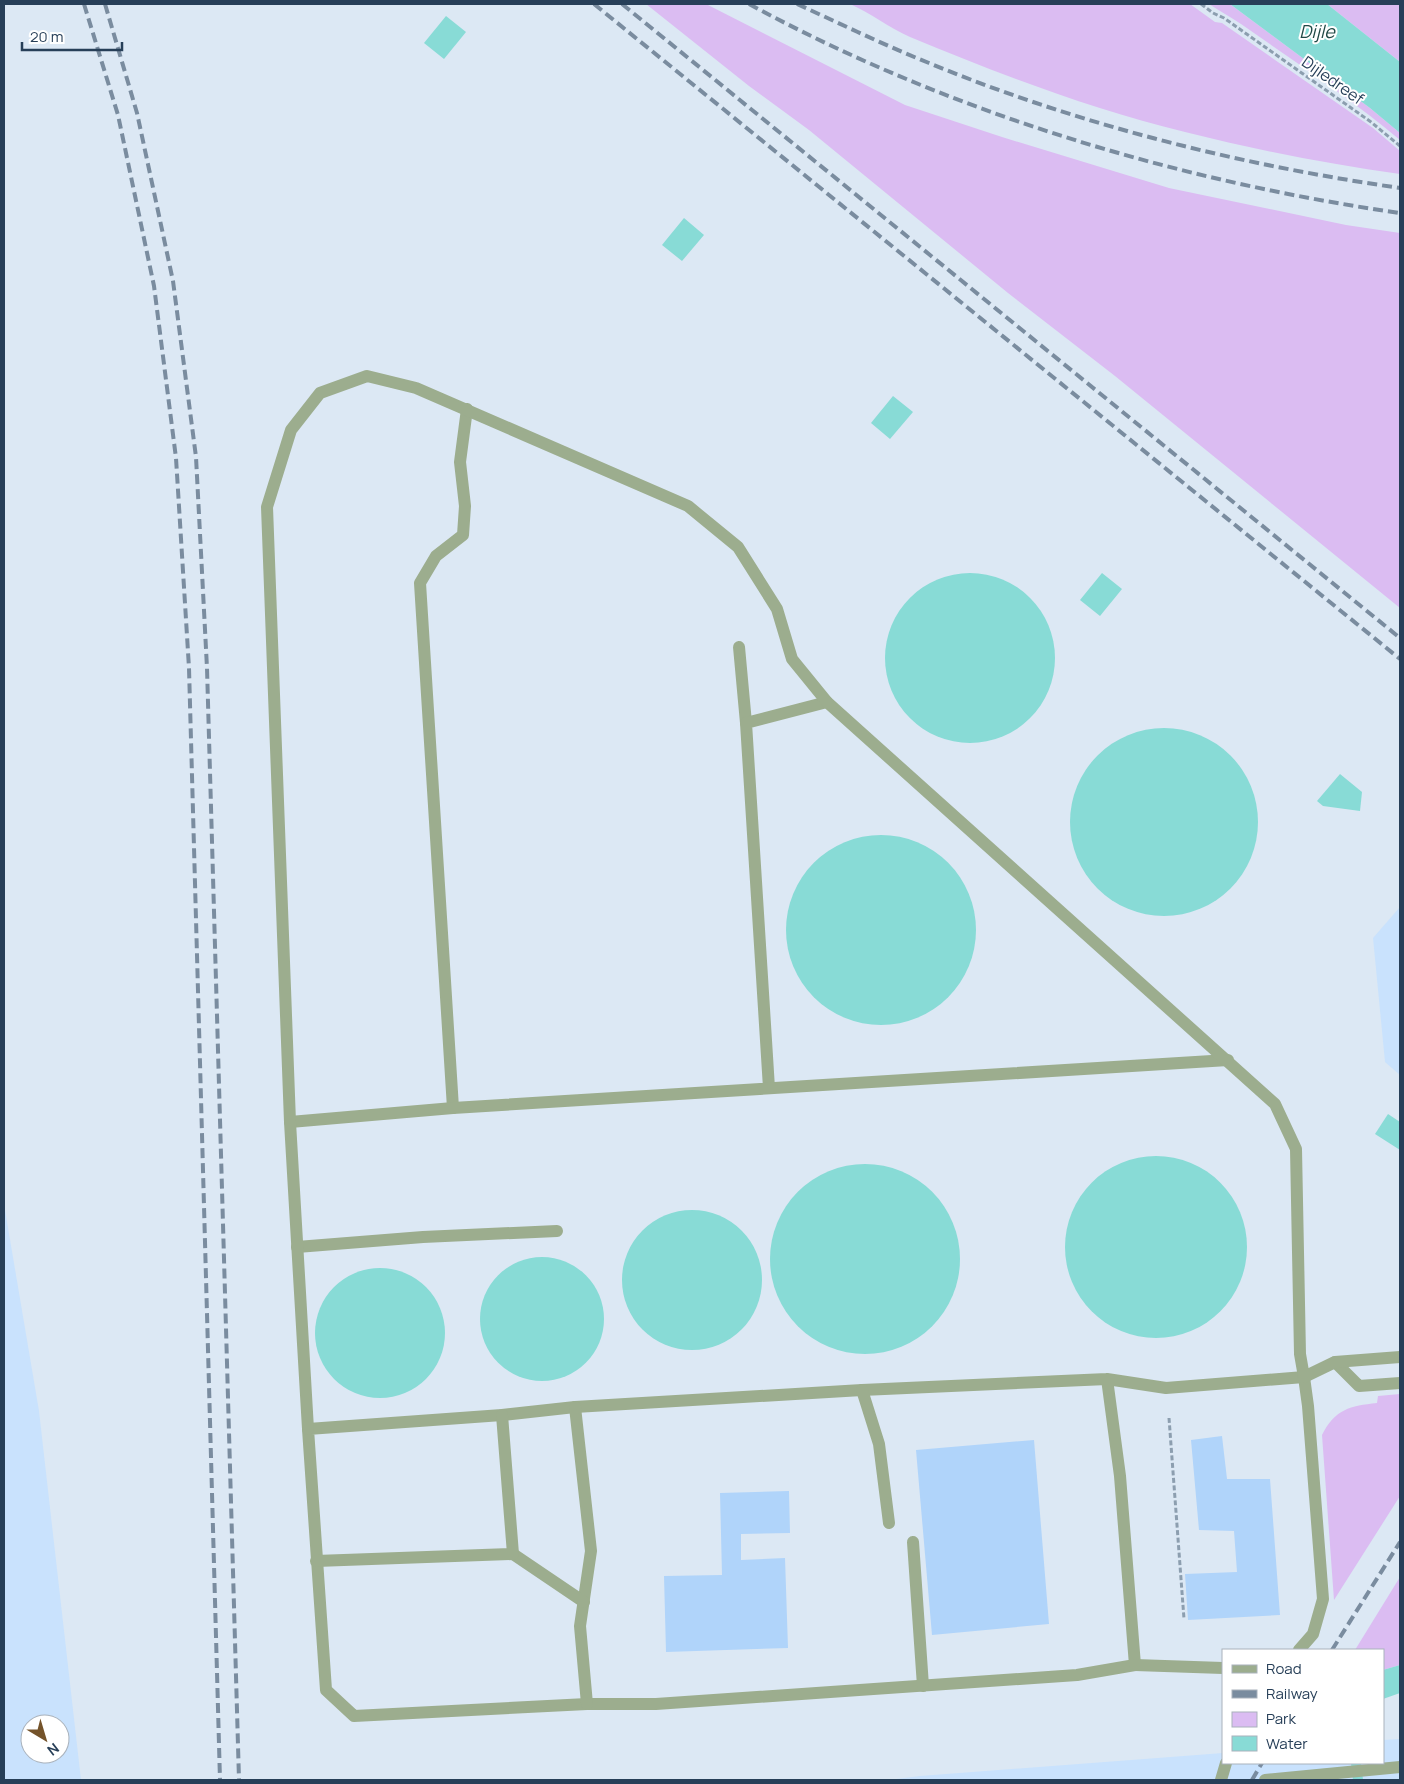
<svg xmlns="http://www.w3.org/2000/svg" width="1404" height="1784" font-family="Manrope,sans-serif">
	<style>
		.built { fill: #c9e2fd; fill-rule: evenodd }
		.green { fill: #dbbcf2 }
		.water { fill: #88dbd6 }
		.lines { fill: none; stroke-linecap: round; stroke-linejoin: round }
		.stream { stroke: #88dbd6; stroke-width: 10 }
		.building { fill: #b0d4fa }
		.path { stroke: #8c9eaf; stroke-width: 3; stroke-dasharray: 5 2.5; stroke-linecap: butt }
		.minor { stroke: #9cad8e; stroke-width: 12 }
		.rail { stroke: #7a8c9f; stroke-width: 4; stroke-dasharray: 10 5; stroke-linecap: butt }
		.labels { text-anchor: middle; stroke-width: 4; stroke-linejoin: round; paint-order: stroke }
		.street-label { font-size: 16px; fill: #273f58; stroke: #fff }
		.water-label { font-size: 18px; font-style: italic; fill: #214946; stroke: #fff }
	</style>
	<rect width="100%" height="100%" fill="#dce8f4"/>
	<!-- built -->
	<g class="built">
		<polygon points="1400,907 1400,1075 1385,1062 1373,938"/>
		<path d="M4 1204 39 1411 81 1780H4ZM30 1724H60V1754H30Z"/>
		<polygon points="1400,1739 1400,1780 888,1780 920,1776 1223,1753 1223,1763 1383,1763 1383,1740"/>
	</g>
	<!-- green -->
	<g class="green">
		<polygon points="646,4 706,4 905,105 1002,137 1169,188 1346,225 1400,233 1400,608 1115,376 1008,293 809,130 749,86"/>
		<path d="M850 4H1190L1215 22 1222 23 1373 128 1400 151V174C1328 164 1256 150 1185 132 1091 109 999 74 910 37 889 28 871 13 850 4Z"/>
		<path d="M1209 4H1230L1370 108 1400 133V140C1350 98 1295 62 1241 24 1231 17 1219 11 1209 4Z"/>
		<polygon points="1327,4 1400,5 1400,62"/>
		<path d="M1400 1394V1496L1334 1600 1322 1435C1335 1409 1350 1406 1377 1403L1378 1396Z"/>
		<polygon points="1400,1577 1400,1665 1383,1670 1383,1650 1355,1650"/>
	</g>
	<!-- water -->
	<g class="water">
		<polygon points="1230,4 1327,4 1400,62 1400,133 1370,108"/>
		<polygon points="446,16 466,32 444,59 424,43"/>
		<polygon points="684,218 704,235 682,261 662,245"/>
		<polygon points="893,396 913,412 890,439 871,423"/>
		<polygon points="1102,573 1122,589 1100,616 1080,600"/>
		<circle cx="970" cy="658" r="85"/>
		<circle cx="1164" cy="822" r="94"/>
		<polygon points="1340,774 1362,792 1360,811 1323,806 1317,801"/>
		<circle cx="881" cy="930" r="95"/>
		<polygon points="1388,1114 1400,1122 1400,1150 1375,1134"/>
		<circle cx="1156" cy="1247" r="91"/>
		<circle cx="865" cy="1259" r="95"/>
		<circle cx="692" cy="1280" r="70"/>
		<circle cx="542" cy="1319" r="62"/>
		<circle cx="380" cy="1333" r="65"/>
		<polygon points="1400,1665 1400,1693 1383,1699 1383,1670"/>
	</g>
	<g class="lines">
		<!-- stream -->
		<polyline class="stream" points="1356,1763 1358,1780"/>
	</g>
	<!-- building -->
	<g class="building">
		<polygon points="1222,1436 1227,1479 1270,1479 1280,1615 1188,1620 1185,1574 1237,1572 1234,1531 1199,1530 1191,1440"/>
		<polygon points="1034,1440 1049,1624 932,1635 916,1450"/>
		<polygon points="789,1491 790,1533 741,1534 741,1560 785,1558 788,1648 666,1652 664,1576 722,1575 720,1493"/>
	</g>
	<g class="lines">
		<!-- path -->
		<g class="path">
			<polyline points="1201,4 1213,13 1224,18 1371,122 1400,146"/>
			<polyline points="1169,1418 1184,1619"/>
		</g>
		<!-- minor -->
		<g class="minor">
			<polyline points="739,647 746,723"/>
			<polyline points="769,1088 746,723 827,702"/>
			<polyline points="453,1108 420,583 436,556 463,535 465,506 460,462 467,409"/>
			<polyline points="290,1122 453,1108 1228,1060"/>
			<polyline points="297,1247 423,1237 557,1231"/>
			<polyline points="1335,1362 1359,1386 1400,1383"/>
			<polyline points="1107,1379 1120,1476 1135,1665 1077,1675 656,1704 587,1704 354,1716 326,1690 308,1429 502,1415 575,1407 862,1390 1107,1379 1166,1388 1304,1377 1308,1406 1323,1599 1313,1634 1299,1650"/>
			<polyline points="862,1390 879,1444 889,1523"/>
			<polyline points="575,1407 591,1551 580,1626 587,1704"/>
			<polyline points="308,1429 290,1122 267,507 291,430 320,393 367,376 416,388 688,506 738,547 777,609 792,659 827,702 1275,1104 1296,1149 1300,1354 1304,1377 1335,1362 1400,1357"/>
			<polyline points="913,1542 923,1686"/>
			<polyline points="513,1554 584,1602"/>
			<polyline points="316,1561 513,1554 502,1415"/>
			<polyline points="1135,1665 1223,1668"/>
			<polyline points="1221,1780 1226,1763"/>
			<polyline points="1265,1780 1400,1767"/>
		</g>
		<!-- rail -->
		<g class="rail">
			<polyline points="84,4 118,115 154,286 176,458 189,668 220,1780"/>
			<polyline points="105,4 137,113 173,281 196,457 207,668 239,1780"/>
			<polyline points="594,4 1400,659"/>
			<polyline points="622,4 1400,638"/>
			<path d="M749 4C948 112 1176 181 1400 213"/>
			<path d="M797 4C841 24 884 45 929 63 1079 125 1240 165 1400 188"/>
			<polyline points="1332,1650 1400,1542"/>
			<polyline points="1252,1780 1262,1763"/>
		</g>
	</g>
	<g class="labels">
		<!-- street labels -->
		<g class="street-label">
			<text transform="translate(1333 80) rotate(35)" y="6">Dijledreef</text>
		</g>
		<!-- water labels -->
		<g class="water-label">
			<text x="1317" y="38">Dijle</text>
		</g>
	</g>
	<!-- border -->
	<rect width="1404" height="1784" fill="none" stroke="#273f58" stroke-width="10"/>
	<!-- legend -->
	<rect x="1222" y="1649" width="162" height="115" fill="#ffffff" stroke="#a9b2bc"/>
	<rect x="1232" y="1665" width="25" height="8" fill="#9cad8e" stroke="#a9b2bc"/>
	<text x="1266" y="1674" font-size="15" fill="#273f58">Road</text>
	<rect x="1232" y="1690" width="25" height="8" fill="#7a8c9f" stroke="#a9b2bc"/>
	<text x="1266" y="1699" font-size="15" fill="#273f58">Railway</text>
	<rect x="1232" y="1712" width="25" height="15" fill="#dbbcf2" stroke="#a9b2bc"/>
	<text x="1266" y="1724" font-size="15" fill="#273f58">Park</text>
	<rect x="1232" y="1736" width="25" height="15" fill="#88dbd6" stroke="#a9b2bc"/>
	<text x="1266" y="1749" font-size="15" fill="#273f58">Water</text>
	<!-- north arrow -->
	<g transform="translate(45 1739) rotate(142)"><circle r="24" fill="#ffffff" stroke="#a9b2bc"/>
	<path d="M0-4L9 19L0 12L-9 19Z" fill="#74532a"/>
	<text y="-8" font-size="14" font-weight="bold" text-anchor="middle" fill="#273f58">N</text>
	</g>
	<!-- scale -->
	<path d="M22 42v8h100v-8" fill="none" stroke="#273f58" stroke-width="2.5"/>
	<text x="30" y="42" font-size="15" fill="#273f58" stroke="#ffffff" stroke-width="4" paint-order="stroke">20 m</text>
</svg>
